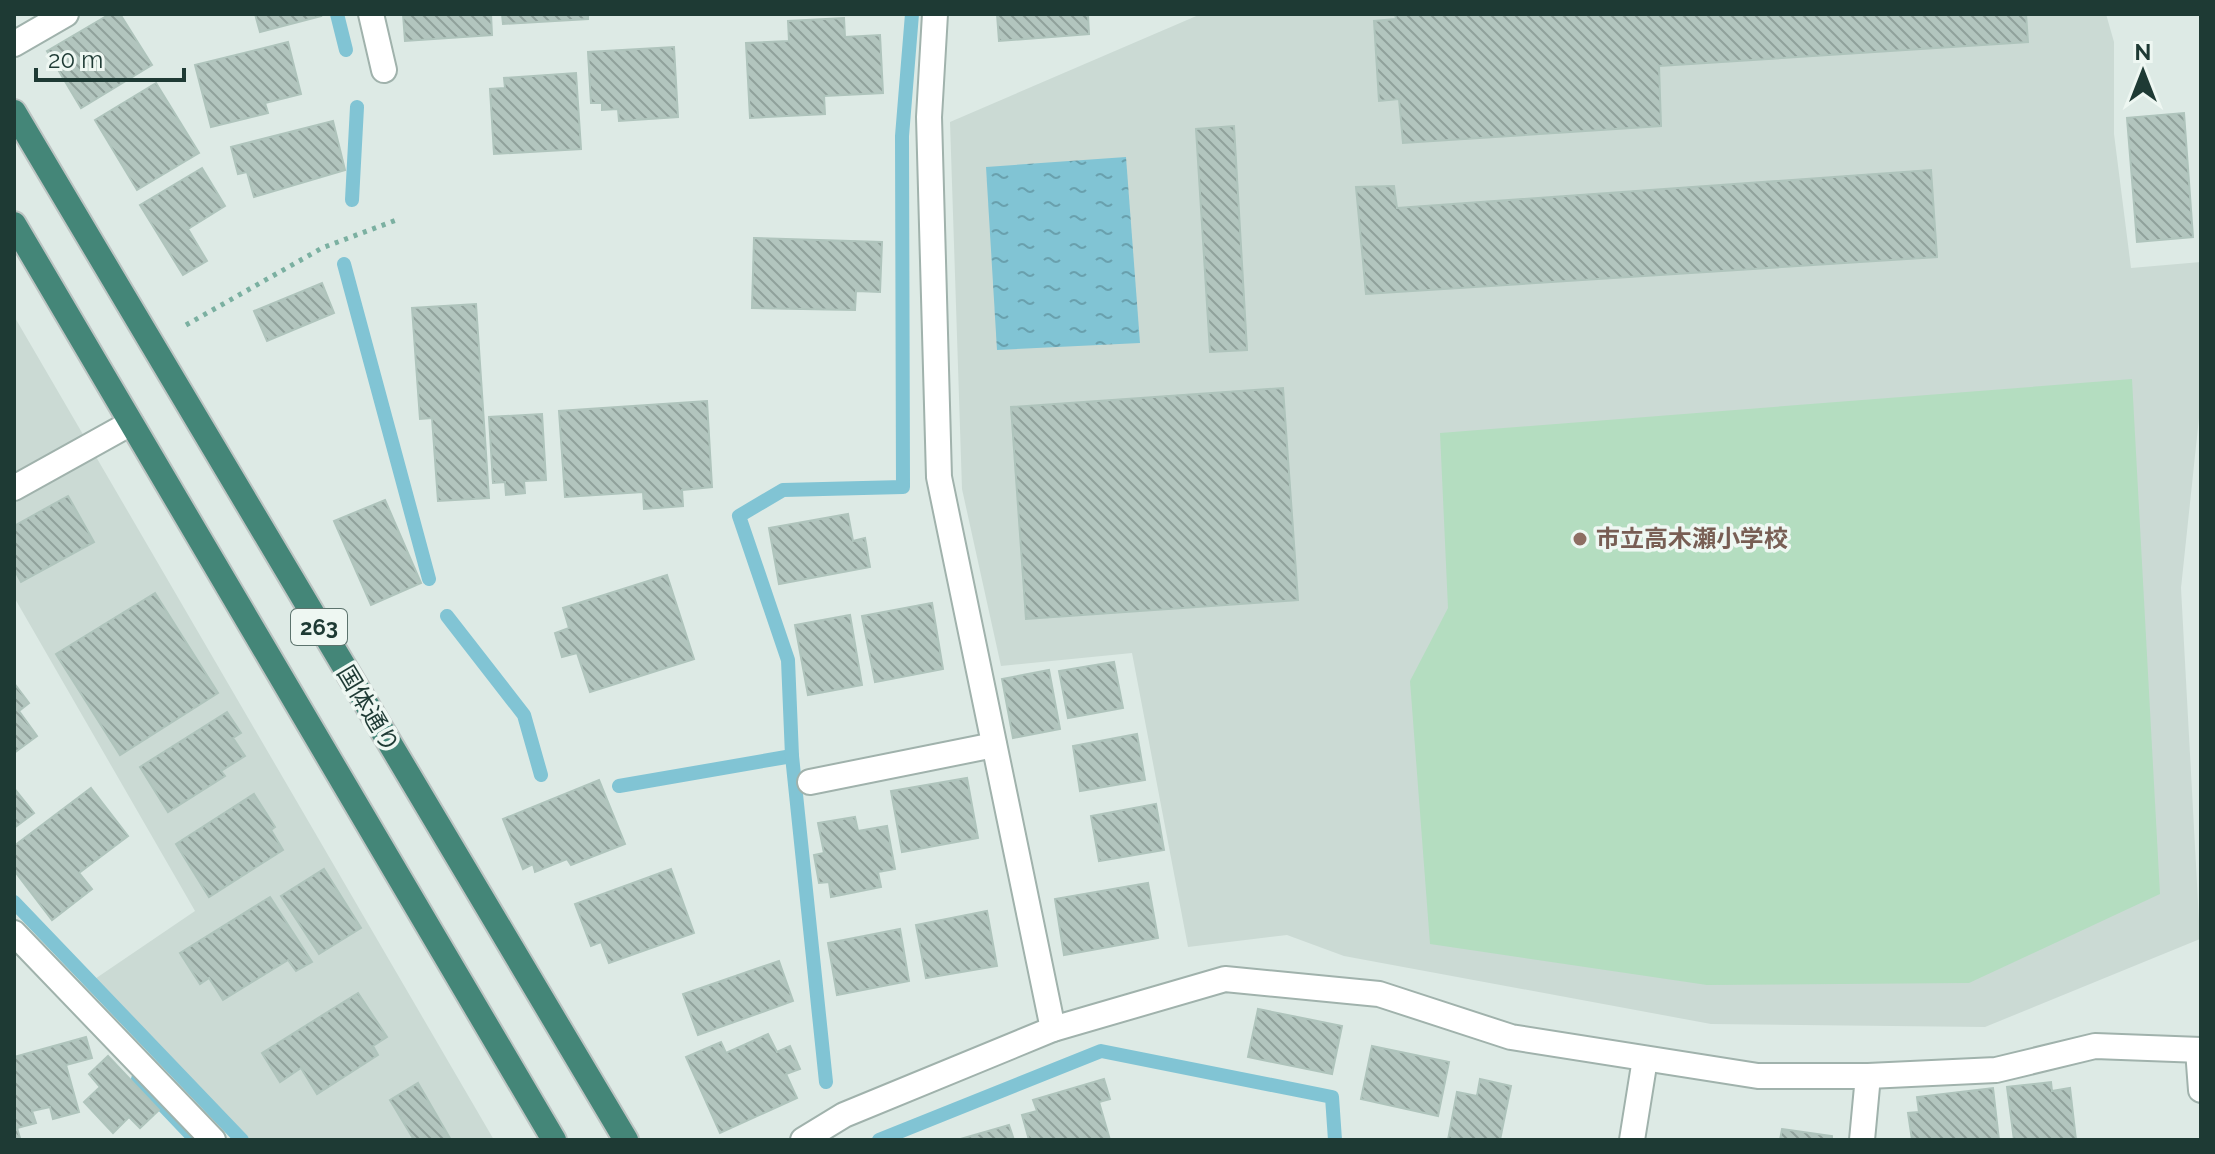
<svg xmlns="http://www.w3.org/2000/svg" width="2215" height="1154" font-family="Raleway,'Noto Sans JP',sans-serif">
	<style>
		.built { fill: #cbdad4 }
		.grass { fill: #b4ddc0 }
		.water { fill: url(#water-ripples) }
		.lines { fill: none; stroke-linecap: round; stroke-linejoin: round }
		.stream { stroke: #81c4d4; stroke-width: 14 }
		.building { fill: url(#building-back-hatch); stroke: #afc4bc; stroke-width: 2 }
		.minor-casing { stroke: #a0b2ac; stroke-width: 28 }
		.trunk-casing { stroke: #bcc4c2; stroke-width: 28 }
		.path { stroke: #7bb0a1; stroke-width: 5; stroke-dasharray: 4 6; stroke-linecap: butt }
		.minor { stroke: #fff; stroke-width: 24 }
		.trunk { stroke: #448678; stroke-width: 24 }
		.education-dot { fill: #8d6e63; stroke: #eef7f2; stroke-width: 3 }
		.labels { text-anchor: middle; stroke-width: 7; stroke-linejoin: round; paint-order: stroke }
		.shield { fill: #eef7f2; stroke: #5c736d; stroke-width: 2 }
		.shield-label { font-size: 22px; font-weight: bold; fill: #1e3a34 }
		.education-label { font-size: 24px; font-weight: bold; fill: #785e54; stroke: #eef7f2; text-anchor: start }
		.street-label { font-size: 24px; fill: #1e3a34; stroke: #eef7f2 }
	</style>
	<defs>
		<pattern id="water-ripples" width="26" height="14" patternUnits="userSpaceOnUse" patternTransform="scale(2)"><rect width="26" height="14" fill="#81c4d4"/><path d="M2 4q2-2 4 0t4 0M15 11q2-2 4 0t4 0" fill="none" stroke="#69a0ad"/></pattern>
		<pattern id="building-back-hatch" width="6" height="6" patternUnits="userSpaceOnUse" patternTransform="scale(2)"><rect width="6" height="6" fill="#b2c5be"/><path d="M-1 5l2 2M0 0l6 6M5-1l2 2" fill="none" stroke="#90a19b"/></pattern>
	</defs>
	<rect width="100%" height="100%" fill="#ddeae5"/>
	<!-- built -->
	<g class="built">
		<polygon points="1201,14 2106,14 2114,42 2114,134 2131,268 2201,262 2201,399 2181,588 2200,939 1985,1027 1711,1024 1344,956 1287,935 1188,947 1132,653 1001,666 962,489 950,122"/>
		<polygon points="14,316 494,1140 241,1140 86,985 195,911 14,597"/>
	</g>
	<!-- grass -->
	<polygon class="grass" points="2132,379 2160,894 1969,983 1707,985 1430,944 1410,681 1448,608 1440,433"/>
	<!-- water -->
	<polygon class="water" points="1126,157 1140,343 997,350 986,167"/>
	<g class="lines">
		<!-- stream -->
		<g class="stream">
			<polyline points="337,14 346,50"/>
			<polyline points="352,200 357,107"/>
			<polyline points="344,264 429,579"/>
			<polyline points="447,616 524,715 541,775"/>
			<polyline points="619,786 792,756"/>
			<polyline points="14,902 242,1140"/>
			<polyline points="138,1079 196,1140"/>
			<polyline points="826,1082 792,756 788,660 739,516 783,490 903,487 902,136 912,14"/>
			<polyline points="879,1140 1101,1051 1332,1097 1335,1140"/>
		</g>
	</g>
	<!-- building -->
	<g class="building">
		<polygon points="110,14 120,14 152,65 81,108 47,51"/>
		<polygon points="255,14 320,14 321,16 260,32"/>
		<polygon points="403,14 491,14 492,35 405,41"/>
		<polygon points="502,14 588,14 588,19 503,24"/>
		<polygon points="997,14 1100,14 1088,15 1089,34 999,41"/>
		<polygon points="1395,14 2026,14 2028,42 1659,66 1661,126 1403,143 1399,99 1379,101 1374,21 1396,19"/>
		<polygon points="844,18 845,37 880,35 883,93 824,96 825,114 750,118 746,43 789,41 788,21"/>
		<polygon points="288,42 301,94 265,103 268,113 211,127 195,65"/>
		<polygon points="674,47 678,117 619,121 618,109 602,110 602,103 591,103 588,52"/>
		<polygon points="576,73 581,149 494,154 490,89 505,88 504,78"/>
		<polygon points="156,83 199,153 137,190 95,120"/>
		<polygon points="2184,113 2193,237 2137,242 2127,118"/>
		<polygon points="333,121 345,170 254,197 247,172 238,174 231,147"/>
		<polygon points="1234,126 1247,350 1210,352 1196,129"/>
		<polygon points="202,168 225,206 188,229 207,261 183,275 140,205"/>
		<polygon points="1931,170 1937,257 1366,294 1356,187 1394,186 1397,208"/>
		<polygon points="754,238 882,242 880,292 856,291 855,310 752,308"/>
		<polygon points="322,283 334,313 267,341 254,311"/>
		<polygon points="476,304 489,498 438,501 432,418 420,419 412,308"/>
		<polygon points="1283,388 1298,600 1026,619 1011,407"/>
		<polygon points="707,401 712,487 682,490 683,506 644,509 643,492 565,497 559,411"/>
		<polygon points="542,414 546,480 524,481 525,493 506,495 505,482 493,483 489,417"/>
		<polygon points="68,496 94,542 21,582 14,569 14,526"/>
		<polygon points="385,500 421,583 371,605 334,521"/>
		<polygon points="848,514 853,541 865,538 870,567 779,584 769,528"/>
		<polygon points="667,575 694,659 590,692 577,653 562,657 555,633 569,628 563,608"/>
		<polygon points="155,593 218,693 120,755 56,654"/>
		<polygon points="932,603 943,669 875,682 862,616"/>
		<polygon points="850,615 862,685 808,695 795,625"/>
		<polygon points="1114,662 1123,708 1068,718 1059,671"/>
		<polygon points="1049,670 1060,729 1013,738 1002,679"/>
		<polygon points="14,683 29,703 19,711 37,736 14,753"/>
		<polygon points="227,712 241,733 233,738 245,756 221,771 225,776 168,812 140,767"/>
		<polygon points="1137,734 1145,780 1080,791 1073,746"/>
		<polygon points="967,778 978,838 902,852 891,791"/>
		<polygon points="599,780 625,844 571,865 567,859 535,872 533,864 523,869 503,819"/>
		<polygon points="14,788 34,813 14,828"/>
		<polygon points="91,788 128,836 79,873 92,889 52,920 16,873 14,875 14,846"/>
		<polygon points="254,794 275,827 271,830 283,850 209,897 176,844"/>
		<polygon points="1156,804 1164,850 1099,861 1091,816"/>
		<polygon points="855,817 858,831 887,826 895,869 878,872 881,887 831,897 829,882 819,883 814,855 824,853 818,823"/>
		<polygon points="324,869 361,928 319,954 281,896"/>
		<polygon points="671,869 694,933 609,963 601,942 591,946 575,904"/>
		<polygon points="1148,883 1158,938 1064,955 1055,899"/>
		<polygon points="270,897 312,962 296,971 288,960 223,1000 209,978 200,984 180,953"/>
		<polygon points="987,911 997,966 926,978 916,925"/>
		<polygon points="900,929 909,981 837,995 828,943"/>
		<polygon points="779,961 793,1001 698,1035 683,994"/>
		<polygon points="358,993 387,1037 373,1046 378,1055 317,1094 301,1068 280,1082 262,1053"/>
		<polygon points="1258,1009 1342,1026 1332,1074 1248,1057"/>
		<polygon points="768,1034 777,1052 790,1046 800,1069 786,1074 797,1098 720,1133 686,1057 721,1042 726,1053"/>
		<polygon points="86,1037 92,1058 66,1065 79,1112 53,1119 50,1107 32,1111 36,1123 17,1128 20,1138 14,1139 14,1057"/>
		<polygon points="1372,1046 1449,1062 1438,1116 1361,1099"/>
		<polygon points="108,1056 159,1110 140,1128 129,1117 113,1133 84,1102 100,1087 89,1074"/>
		<polygon points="1104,1079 1110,1099 1099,1102 1110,1140 1029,1140 1022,1115 1037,1111 1033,1100"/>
		<polygon points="1480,1079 1511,1086 1500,1140 1448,1140 1457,1092 1477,1096"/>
		<polygon points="2051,1082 2052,1091 2070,1088 2076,1140 2014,1140 2007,1087"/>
		<polygon points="418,1083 451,1140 414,1140 390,1100"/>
		<polygon points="1993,1088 1999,1140 1912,1140 1908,1113 1919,1112 1917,1097"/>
		<polygon points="1009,1125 1014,1140 957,1140"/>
		<polygon points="1782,1129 1832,1136 1832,1140 1780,1140"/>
	</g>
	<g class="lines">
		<!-- minor casing -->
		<g class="minor-casing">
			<g id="minor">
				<polyline points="371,14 384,70"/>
				<polyline points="935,14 929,117 939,477 1053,1029"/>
				<polyline points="14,44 66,14"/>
				<polyline points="14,488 131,423"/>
				<polyline points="810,782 994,745"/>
				<polyline points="14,933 213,1140"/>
				<polyline points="2198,1050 2201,1090"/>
				<polyline points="803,1140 844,1115 1053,1029 1225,979 1379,994 1511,1037 1758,1076 1868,1076 1996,1070 2095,1046 2201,1050"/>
				<polyline points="1632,1140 1645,1059"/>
				<polyline points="1862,1140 1868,1076"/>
			</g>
		</g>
		<!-- trunk casing -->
		<g class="trunk-casing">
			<g id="trunk">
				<polyline points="14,112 626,1140"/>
				<polyline points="14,224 554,1140"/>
			</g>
		</g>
		<!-- path -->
		<polyline class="path" points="186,325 322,248 399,219"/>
		<!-- minor -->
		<use href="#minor" class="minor"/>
		<!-- trunk -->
		<use href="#trunk" class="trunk"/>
	</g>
	<!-- markers -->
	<circle class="education-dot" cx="1580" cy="539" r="8"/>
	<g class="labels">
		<!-- shield labels -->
		<rect class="shield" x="291" y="609" width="56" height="36" rx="6"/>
		<g class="shield-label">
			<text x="319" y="635">263</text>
		</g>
		<!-- education labels -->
		<g class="education-label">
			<text x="1596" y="547">市立高木瀬小学校</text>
		</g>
		<!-- street labels -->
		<g class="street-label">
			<text transform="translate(368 709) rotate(59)" y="8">国体通り</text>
		</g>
	</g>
	<!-- border -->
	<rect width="2215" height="1154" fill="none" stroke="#1e3a34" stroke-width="32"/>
	<!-- north arrow -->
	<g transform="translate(2143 72)" stroke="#eef7f2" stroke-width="6" paint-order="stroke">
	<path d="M0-6L14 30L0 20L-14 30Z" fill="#1e3a34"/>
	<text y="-12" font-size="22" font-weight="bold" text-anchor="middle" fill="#1e3a34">N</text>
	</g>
	<!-- scale -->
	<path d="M36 68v12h148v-12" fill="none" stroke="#1e3a34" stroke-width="4"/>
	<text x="48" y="68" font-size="24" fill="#1e3a34" stroke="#eef7f2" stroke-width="6" paint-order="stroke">20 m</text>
</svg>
